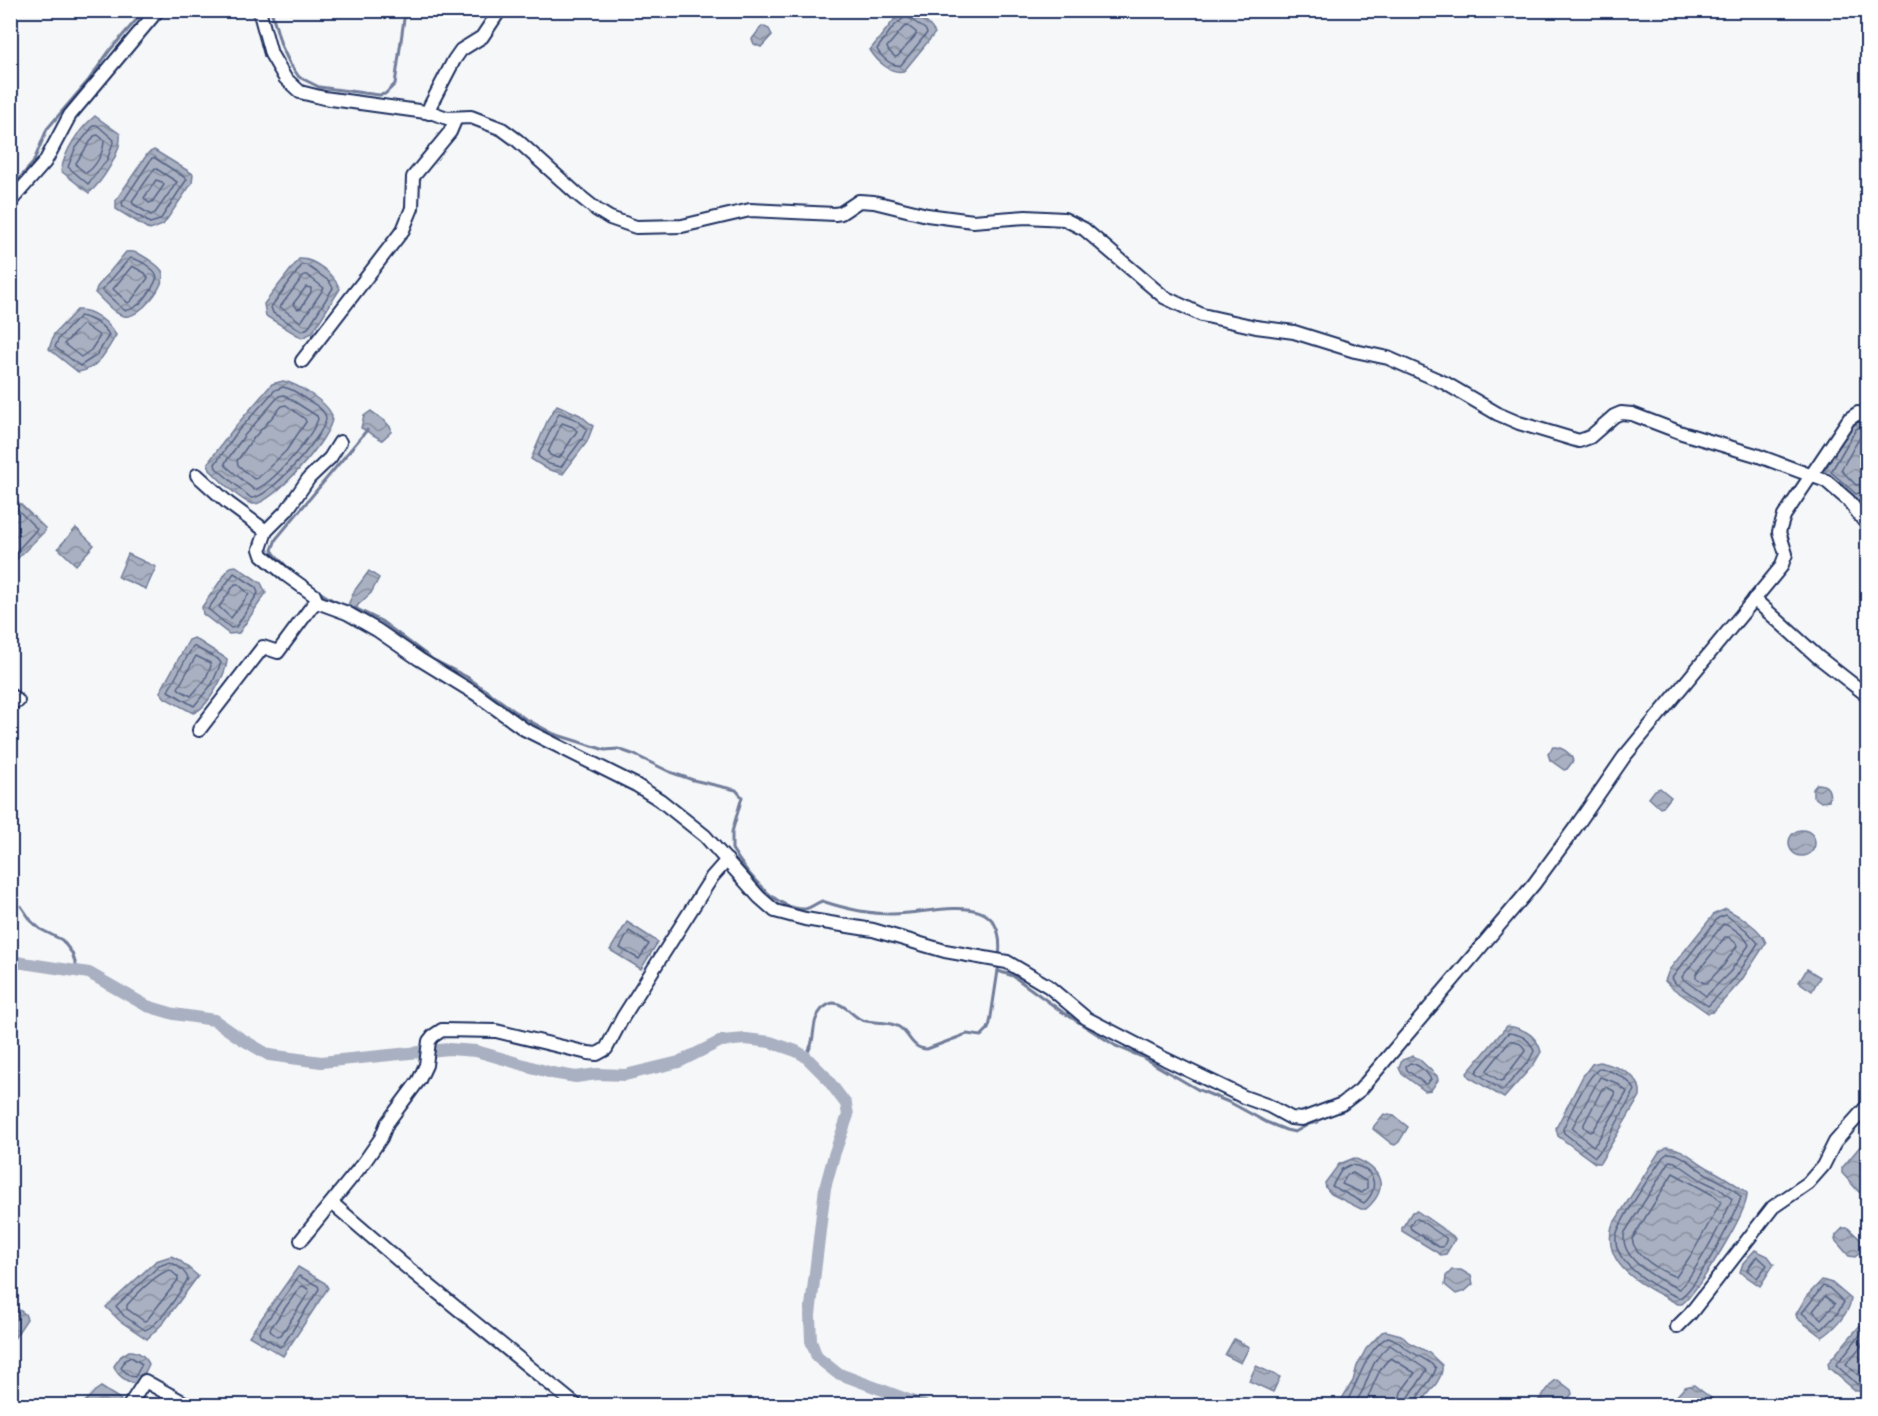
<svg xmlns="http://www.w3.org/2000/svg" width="1878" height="1416" font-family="'Architects Daughter',sans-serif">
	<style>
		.water { fill: url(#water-waves); stroke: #707c99; stroke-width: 1.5 }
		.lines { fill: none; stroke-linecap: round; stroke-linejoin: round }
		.shore { stroke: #546386; stroke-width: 1.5 }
		.stream { stroke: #707c99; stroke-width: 3 }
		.canal { stroke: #a9b0c1; stroke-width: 12 }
		.street-casing { stroke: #1b2f5e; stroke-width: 16 }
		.street { stroke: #fff; stroke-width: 12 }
	</style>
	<defs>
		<pattern id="water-waves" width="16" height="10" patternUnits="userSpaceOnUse" patternTransform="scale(1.5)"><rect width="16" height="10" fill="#a9b0c1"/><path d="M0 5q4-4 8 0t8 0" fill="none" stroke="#8990a0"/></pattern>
	</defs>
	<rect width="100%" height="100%" fill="#f6f7f9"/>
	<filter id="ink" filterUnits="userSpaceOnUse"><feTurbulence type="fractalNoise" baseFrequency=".0167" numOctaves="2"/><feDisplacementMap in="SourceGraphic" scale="12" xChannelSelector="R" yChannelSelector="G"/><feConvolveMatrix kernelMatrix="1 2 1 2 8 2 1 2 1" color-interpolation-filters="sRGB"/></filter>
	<g filter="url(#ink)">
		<!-- water -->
		<g class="water">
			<path d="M901 11C913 10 929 22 935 33L904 71C890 74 877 61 870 50Z"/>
			<polygon points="762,26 769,29 772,35 761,47 754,44 752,39"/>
			<path d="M95 116 120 134C122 152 102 182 89 193L61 171C65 150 78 130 95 116Z"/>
			<polygon points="154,150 193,174 192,183 163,225 150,230 116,209 116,200 148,153"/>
			<path d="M126 252C135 251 140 254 148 259 152 262 159 266 162 271 169 283 138 320 124 316 114 314 103 300 95 293L97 287Z"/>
			<path d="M299 259C315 258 333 274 340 289L312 333 302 338 266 316 264 304Z"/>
			<path d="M77 310C93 309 108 322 116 335 107 350 98 370 78 372L49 349 54 334Z"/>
			<path d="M283 381C295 383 332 404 332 418 332 437 271 506 253 504 242 503 219 479 210 470L208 463 234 428 272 384Z"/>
			<polygon points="557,405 580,415 593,426 587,442 563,474 547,469 531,459 549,417"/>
			<polygon points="371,411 385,421 391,428 391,432 382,440 361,428 364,416"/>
			<polygon points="1861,421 1867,424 1867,494 1862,500 1857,502 1825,475 1825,470 1851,425"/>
			<polygon points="10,494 45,528 45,531 16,560 11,559"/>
			<polygon points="76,528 94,545 76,565 58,548"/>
			<polygon points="128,554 156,567 146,589 118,577"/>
			<polygon points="236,566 261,583 266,593 239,633 229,634 203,614 202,607 230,567"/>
			<polygon points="369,571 379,578 371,593 358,605 356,610 347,607 355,590"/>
			<path d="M194 638 227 659C227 673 207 709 193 713L165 698 160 692 189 640Z"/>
			<path d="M1553 747C1561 746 1571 753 1573 761L1567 769 1564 770 1550 760 1548 754Z"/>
			<path d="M1817 784C1828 784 1831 791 1829 801L1821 802 1813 796V789Z"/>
			<polygon points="1660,788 1671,797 1663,807 1660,808 1649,798 1655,790"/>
			<circle cx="1802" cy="843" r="13"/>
			<path d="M1726 909C1739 916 1761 928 1766 943L1741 981 1713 1012 1708 1013 1671 987 1665 981 1669 970 1714 914Z"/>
			<polygon points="627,922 658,942 641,969 610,950"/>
			<polygon points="1807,969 1820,977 1812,991 1799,982"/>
			<path d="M1507 1026C1522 1028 1537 1035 1541 1052L1534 1064 1504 1098 1469 1077 1467 1073Z"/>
			<polygon points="1413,1056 1419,1059 1437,1076 1438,1080 1431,1090 1425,1091 1402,1074 1399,1068 1402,1060"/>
			<path d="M1600 1062C1616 1066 1643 1075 1640 1096L1600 1163H1595L1558 1136 1556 1128 1583 1076 1592 1064Z"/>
			<polygon points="1384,1114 1394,1116 1408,1127 1399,1142 1395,1145 1392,1144 1373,1129 1374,1126"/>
			<polygon points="1867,1138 1868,1193 1867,1194 1859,1192 1842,1173 1842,1168"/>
			<path d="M1667 1147C1685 1148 1694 1161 1710 1169 1723 1176 1735 1183 1747 1193 1749 1210 1697 1293 1682 1304H1678C1648 1288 1601 1268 1612 1226L1659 1152Z"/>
			<path d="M1354 1158C1382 1169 1390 1188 1366 1209H1361L1331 1194 1326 1188 1325 1183 1339 1164Z"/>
			<polygon points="1417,1211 1453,1236 1455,1239 1446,1254 1441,1255 1402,1231 1402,1228 1412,1212"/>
			<polygon points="1843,1228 1848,1228 1865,1244 1862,1251 1855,1257 1849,1256 1835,1240 1836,1235"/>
			<polygon points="1755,1250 1768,1256 1774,1264 1760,1286 1740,1272 1743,1263"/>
			<polygon points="171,1256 179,1260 198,1276 164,1322 147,1339 120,1321 106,1307 156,1261"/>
			<polygon points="298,1267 325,1283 328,1288 283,1356 249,1336"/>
			<polygon points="1452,1270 1461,1270 1471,1276 1473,1284 1465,1291 1456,1294 1445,1285 1446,1276"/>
			<path d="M1822 1280 1832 1283 1851 1299C1850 1312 1833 1331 1822 1337L1797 1318 1796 1314 1806 1297Z"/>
			<polygon points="11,1304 25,1314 27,1319 11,1343"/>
			<polygon points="1862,1323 1867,1323 1867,1384 1863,1391 1856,1391 1829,1368 1828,1363"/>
			<path d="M1386 1331 1401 1335 1408 1342 1428 1352 1442 1365C1444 1380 1427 1394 1419 1405H1338L1353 1381 1357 1366 1366 1349 1382 1332Z"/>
			<polygon points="1234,1339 1249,1347 1241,1363 1225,1355"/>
			<path d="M129 1351C138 1350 146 1357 149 1364L141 1381 135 1384C126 1381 117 1376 114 1366L121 1356Z"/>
			<polygon points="1256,1366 1280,1377 1273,1392 1249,1381"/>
			<polygon points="1558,1380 1571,1390 1572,1394 1563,1405 1537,1405 1538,1401 1554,1381"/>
			<polygon points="1694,1385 1712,1399 1714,1405 1671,1405 1672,1401 1685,1387"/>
			<polygon points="101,1387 120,1399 122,1405 82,1405 95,1391"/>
		</g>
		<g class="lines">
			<!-- shore -->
			<g class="shore">
				<path d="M906 16 925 29 927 33 901 65C892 67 881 57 877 49L893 27Z"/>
				<polygon points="908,26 916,32 916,35 898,56 895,57 888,50 887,47 904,27"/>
				<polygon points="94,125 97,125 114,140 107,160 88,184 68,167 75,149"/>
				<path d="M98 135 104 140C104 152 96 167 86 173L77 166 76 163 94 136Z"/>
				<polygon points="152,158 155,158 187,179 160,220 150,223 123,206 122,203"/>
				<polygon points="155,168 177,182 155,213 151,215 133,204 132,201"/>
				<polygon points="156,180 162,182 164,185 152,202 149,203 144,198"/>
				<path d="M130 258C141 260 152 267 157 277 153 289 138 312 124 310L102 290Z"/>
				<polygon points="302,265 306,265 329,281 333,288 308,328 302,331 273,313 271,307"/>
				<polygon points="132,266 145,273 148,278 131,301 128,303 113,289"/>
				<polygon points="304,275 307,275 324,288 301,322 280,307"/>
				<polygon points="306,287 311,288 311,292 301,308 298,309 293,304"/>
				<path d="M80 316C91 318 104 325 109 335L97 355 80 366 55 347 59 338Z"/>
				<polygon points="83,324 100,336 91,350 81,357 64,344"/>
				<path d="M283 387C293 389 299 394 307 400 314 404 326 410 326 419 324 436 268 500 251 498L216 468 215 464 238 431 275 390Z"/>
				<path d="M284 395 317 416 318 419C311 438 272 485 254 490L226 466 225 463 244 436 279 396Z"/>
				<polygon points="286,405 305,419 306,422 286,451 258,478 254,479 238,465 237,461 251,441 282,406"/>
				<polygon points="559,413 577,420 587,429 582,439 561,467 549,464 538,456"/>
				<polygon points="562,423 573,427 577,431 560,457 557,458 550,455 548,452"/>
				<polyline points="1868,429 1860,427 1856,429 1831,472 1856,494 1868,490"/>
				<polyline points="1868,436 1860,437 1841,470 1856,485 1868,483"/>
				<polyline points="10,502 37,529 15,553 10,554"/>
				<polygon points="234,573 256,587 258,593 236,627 231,628 208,609"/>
				<polygon points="235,584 238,584 249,594 231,618 219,607"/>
				<polygon points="193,646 218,659 221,663 212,684 194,706 168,691"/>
				<polygon points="196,656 210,663 211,666 205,680 191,696 180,690 178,688"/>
				<polygon points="1726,915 1746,930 1758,943 1736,977 1708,1006 1675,983 1672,978 1718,918"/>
				<path d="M1723 924C1732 926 1745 936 1749 945L1730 972 1706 996 1683 979 1682 977Z"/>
				<polygon points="629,931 649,944 639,959 620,948"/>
				<polygon points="1725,937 1728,937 1736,943 1737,946 1723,966 1707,983 1704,983 1696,978 1696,974"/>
				<path d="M1508 1033C1520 1034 1530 1039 1534 1051L1529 1061 1502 1091 1476 1072Z"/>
				<path d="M1510 1041C1516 1040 1524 1045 1525 1051L1503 1080 1500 1081 1488 1073 1487 1070Z"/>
				<path d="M1410 1063C1418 1064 1427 1072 1431 1079L1428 1083 1425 1084 1407 1070 1406 1066Z"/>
				<path d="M1601 1068C1614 1072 1629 1078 1635 1090L1604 1146 1595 1157 1564 1133 1563 1129C1569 1116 1589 1071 1601 1068Z"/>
				<polygon points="1600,1077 1617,1083 1627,1092 1597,1142 1593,1146 1572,1128"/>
				<polygon points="1606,1087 1614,1091 1615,1095 1593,1131 1590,1132 1584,1127 1584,1124 1602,1089"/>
				<path d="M1668 1153C1683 1153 1693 1166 1705 1173 1718 1181 1731 1185 1741 1197 1735 1217 1696 1288 1680 1298 1658 1289 1613 1265 1616 1237 1617 1223 1654 1171 1663 1157Z"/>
				<path d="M1670 1161 1675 1162 1701 1180 1720 1189 1732 1199C1725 1218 1693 1277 1679 1289 1658 1280 1617 1258 1625 1232Z"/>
				<path d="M1350 1165C1373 1166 1382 1187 1364 1203L1332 1186 1342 1169Z"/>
				<polygon points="1353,1173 1367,1182 1367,1188 1362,1193 1342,1184 1347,1175"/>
				<path d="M1673 1173 1715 1196 1721 1202 1693 1252 1676 1277C1661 1271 1634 1256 1632 1239Z"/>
				<polygon points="1414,1219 1418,1219 1446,1238 1446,1241 1443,1247 1439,1247 1411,1229 1410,1226"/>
				<polygon points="1757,1256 1767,1265 1757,1278 1747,1270"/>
				<path d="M170 1262C177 1265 186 1272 188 1279 179 1293 160 1325 145 1330L124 1316 116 1306 159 1266Z"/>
				<path d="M170 1270 178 1277V1280L147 1320 144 1321 127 1309V1305C136 1295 157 1273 170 1270Z"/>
				<polygon points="299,1276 318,1286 319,1289 283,1345 280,1347 260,1335 259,1332"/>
				<polygon points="303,1286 308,1289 309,1292 281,1335 277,1336 271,1332 270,1329 300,1287"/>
				<polygon points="1823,1286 1829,1288 1844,1302 1837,1314 1822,1329 1802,1313"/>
				<polygon points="1825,1296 1835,1304 1821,1319 1813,1311"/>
				<polyline points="1868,1328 1864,1330 1836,1365 1857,1384 1868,1382"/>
				<polyline points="1868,1338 1846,1364 1858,1375 1868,1374"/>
				<polygon points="131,1357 142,1364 135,1377 130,1376 121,1368 125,1360"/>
				<path d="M1344 1406C1359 1384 1365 1349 1388 1337 1396 1339 1398 1342 1404 1347 1414 1355 1427 1358 1436 1368 1433 1382 1417 1391 1414 1406"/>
				<path d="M1353 1406C1357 1399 1363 1392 1365 1385 1371 1369 1376 1355 1390 1345L1427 1370 1409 1397 1407 1406"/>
				<path d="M1364 1406C1372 1391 1378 1366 1391 1358L1415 1373 1401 1392 1398 1406"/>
			</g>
			<!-- stream -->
			<g class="stream">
				<polyline points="271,10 281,45 290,64 299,77 319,87 379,95 385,94 395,84 404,19 407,10"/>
				<polyline points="10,189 33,163 47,129 88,81 110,50 145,10"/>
				<path d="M349 606C330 604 282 566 272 550L276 539 367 430"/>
				<path d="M355 608 381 621 432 659 467 677 524 718 554 734 605 750 618 749 635 755 670 772 693 780 736 790 742 797 732 832V849C746 872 775 910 805 909 811 908 816 903 822 901 843 908 869 914 891 914 934 915 1008 884 999 958"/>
				<polyline points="21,906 32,922 40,929 62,940 72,953 78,971"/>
				<polyline points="998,971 1013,976 1061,1011 1116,1046 1140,1056 1197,1089 1231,1103 1266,1122 1286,1130 1295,1132 1309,1124 1318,1122"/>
				<path d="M805 1056C818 1041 809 1023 822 1009 826 1006 829 1003 834 1003 846 1004 852 1016 862 1020 874 1024 887 1020 899 1027 910 1034 911 1049 927 1049L967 1034 981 1036 988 1029 990 1023 999 964"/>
			</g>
			<!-- canal -->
			<polyline class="canal" points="10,961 89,973 147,1006 174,1014 214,1020 240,1038 269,1055 321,1062 449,1049 476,1051 552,1073 576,1077 597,1074 625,1075 679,1062 721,1041 746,1039 770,1042 796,1051 805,1056 825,1076 846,1104 848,1115 834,1155 825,1188 810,1315 811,1341 817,1357 837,1373 925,1406"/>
			<!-- street casing -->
			<g class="street-casing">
				<g id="street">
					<polyline points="259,10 271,54 285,78 300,92 324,98 433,113 447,118 471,117 502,129 517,140 577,194 597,210 610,218 636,227 682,226 750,210 835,214 841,213 859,201 874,202 927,215 973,221 1026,217 1064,219 1084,229 1164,297 1202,315 1256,327 1294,332 1355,351 1388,358 1445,383 1498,414 1519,423 1579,441 1590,437 1614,416 1621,413 1632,414 1682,433 1756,455 1826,481 1848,500 1868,526"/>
					<polyline points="429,113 430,106 454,60 461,50 482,37 500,10"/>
					<polyline points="10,202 45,162 70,115 158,10"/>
					<polyline points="302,361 403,230 412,208 413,177 450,132 456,118"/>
					<polyline points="197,475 228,503 266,531"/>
					<polyline points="1754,599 1818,657 1868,696"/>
					<polyline points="317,602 314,595 286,575 262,555 260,549 266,531 287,510 309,478 330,458 340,442"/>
					<polyline points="10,695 18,701"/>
					<polyline points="199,730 263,647 278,652 312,606 317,602 347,613 377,630 419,659 476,694 524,729 636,785 660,800 705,836 759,897 775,911 805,919 873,930 945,951 1007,962 1048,986 1086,1018 1165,1059 1244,1097 1269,1106 1291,1118 1302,1119 1342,1104 1360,1090 1534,884 1575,828 1624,757 1781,567 1786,554 1779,532 1784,516 1849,419 1858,413 1868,417"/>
					<polyline points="332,1203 404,1265 577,1406"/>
					<polyline points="301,1240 365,1161 381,1138 387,1123 419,1080 426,1065 429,1041 433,1036 442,1030 496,1031 588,1053 597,1054 606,1049 623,1017 712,877 727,860"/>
					<polyline points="1677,1327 1690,1314 1773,1207 1808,1183 1823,1166 1835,1142 1868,1105"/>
					<polyline points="129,1406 145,1381 190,1406"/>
				</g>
			</g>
			<!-- street -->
			<use href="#street" class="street"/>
		</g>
	</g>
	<!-- margin -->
	<rect width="1878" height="1416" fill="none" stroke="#fff" stroke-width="36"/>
	<rect x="18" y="18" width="1842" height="1380" fill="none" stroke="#1b2f5e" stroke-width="2" filter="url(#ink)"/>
</svg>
